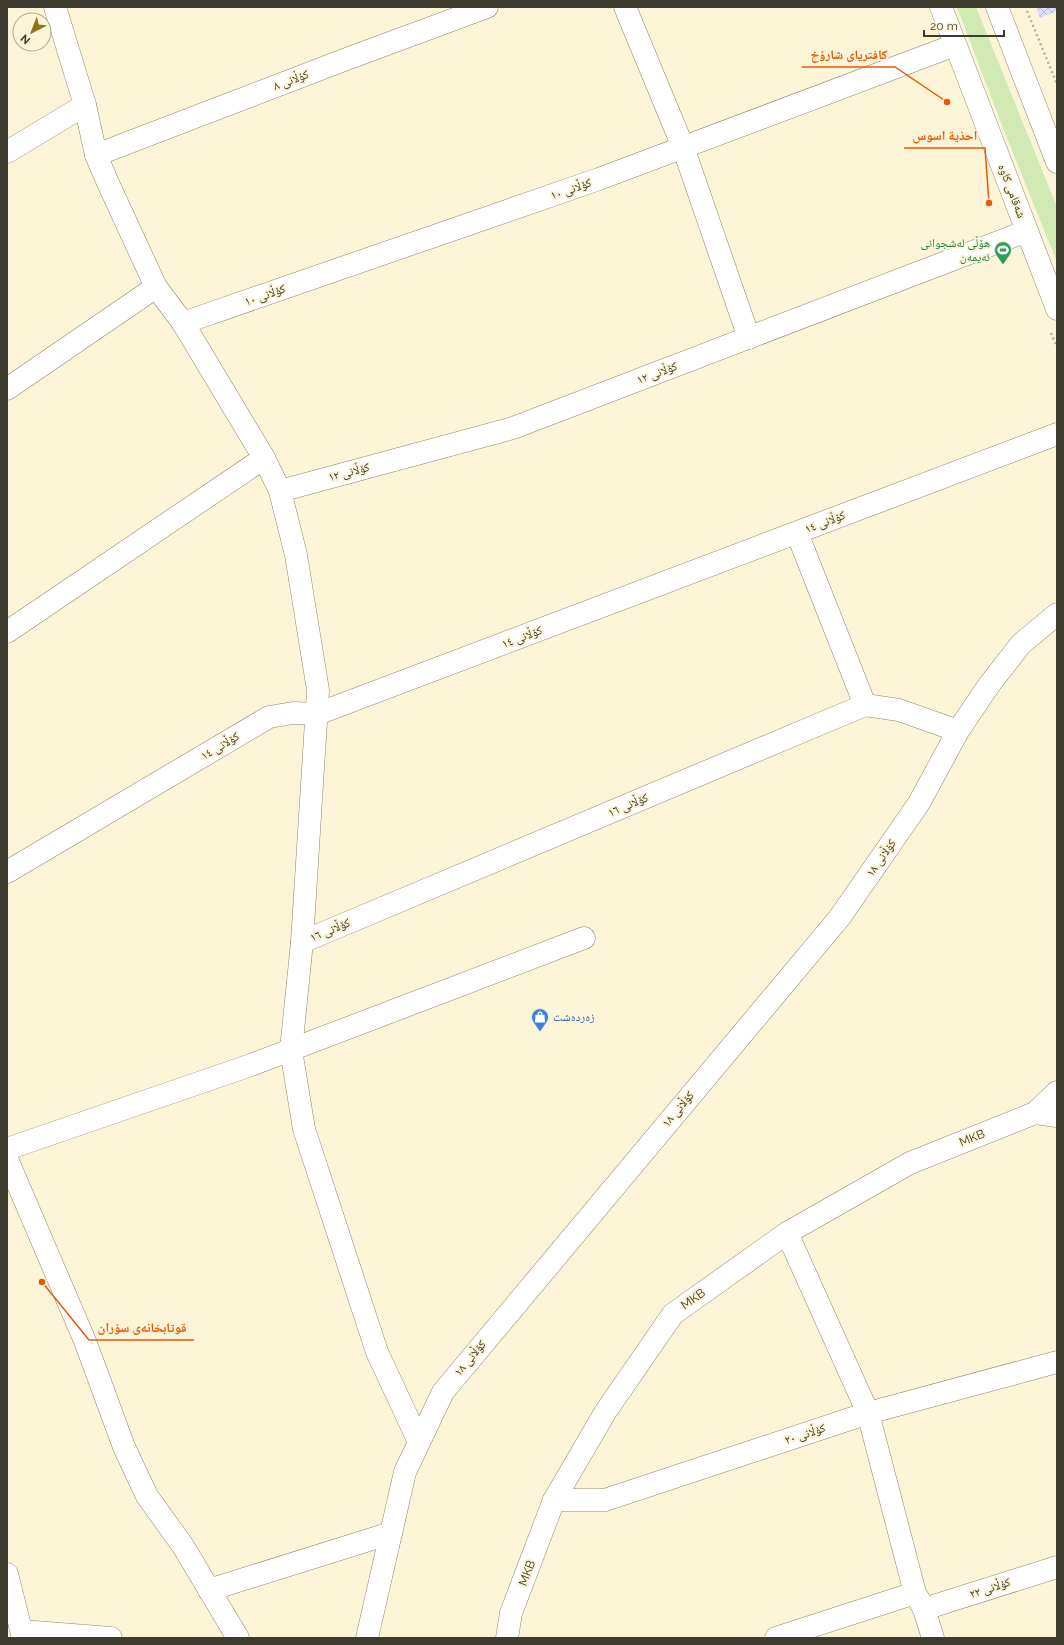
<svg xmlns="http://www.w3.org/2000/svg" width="1064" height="1645" font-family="Raleway,'Noto Naskh Arabic',sans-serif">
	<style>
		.park { fill: #d1e9b3 }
		.building { fill: url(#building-cross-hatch) }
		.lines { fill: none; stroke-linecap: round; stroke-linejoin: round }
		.street-casing { stroke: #8e876c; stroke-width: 23 }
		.secondary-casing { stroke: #8e876c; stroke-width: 23 }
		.primary-casing { stroke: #8e876c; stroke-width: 23 }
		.path { stroke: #b7b19a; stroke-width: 2.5; stroke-dasharray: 2 3; stroke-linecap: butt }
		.street { stroke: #fff; stroke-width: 22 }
		.secondary { stroke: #fff; stroke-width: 22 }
		.primary { stroke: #fff; stroke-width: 22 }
		.labels { text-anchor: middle; stroke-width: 4; stroke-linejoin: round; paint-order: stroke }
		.street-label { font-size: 12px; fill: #3d3a2e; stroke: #fcf4d7 }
		.leisure-label { font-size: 12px; fill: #27864d; stroke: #fcf4d7; text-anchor: end }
		.shop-label { font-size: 12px; fill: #366cbe; stroke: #fcf4d7; text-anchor: start }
		.leader { fill: none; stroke: #e8590c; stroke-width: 1.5 }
		.callout-dot { fill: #e8590c; stroke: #fcf4d7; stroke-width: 1.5 }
		.callout-label { font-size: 13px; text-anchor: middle; font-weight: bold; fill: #e8590c; stroke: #fcf4d7; stroke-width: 4; stroke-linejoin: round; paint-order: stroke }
	</style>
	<defs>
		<pattern id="building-cross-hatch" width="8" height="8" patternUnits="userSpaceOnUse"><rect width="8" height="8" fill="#daddfa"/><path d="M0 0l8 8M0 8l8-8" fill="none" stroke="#bcbed7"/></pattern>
	</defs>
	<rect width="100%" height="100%" fill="#fcf4d7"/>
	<!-- park -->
	<polygon class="park" points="957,7 976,7 1057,207 1057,262 1003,128"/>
	<!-- building -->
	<polygon class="building" points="1036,7 1057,7 1057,11 1040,18"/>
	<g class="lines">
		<!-- street casing -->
		<g class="street-casing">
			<g id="street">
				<polyline points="55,7 85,105 96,155 108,183 156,287 183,323 264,458 280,491 296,555 318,690 302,942 291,1050 304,1129 377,1352 419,1442"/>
				<polyline points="625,7 683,147 749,338"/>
				<polyline points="7,152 85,105"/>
				<polyline points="96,155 344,60 487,7"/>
				<polyline points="183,323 599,179 955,45"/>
				<polyline points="7,389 156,287"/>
				<polyline points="280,491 513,428 1027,231"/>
				<polyline points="797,533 865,705"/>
				<polyline points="7,632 264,458"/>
				<polyline points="7,872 269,717 293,713 317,714 1057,434"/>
				<polyline points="302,942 865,705 899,710 958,731"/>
				<polyline points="7,1149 251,1065 584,938"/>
				<polyline points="7,1159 85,1341 124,1447 147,1496 183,1546 238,1638"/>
				<polyline points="787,1233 868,1413 915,1593 924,1609 933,1638"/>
				<polyline points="554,1500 605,1500 868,1413 1057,1362"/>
				<polyline points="7,1574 23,1638"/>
				<polyline points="209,1590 391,1533"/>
				<polyline points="924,1609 1057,1567"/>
				<polyline points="22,1631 111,1638"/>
				<polyline points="367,1638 405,1472 443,1392 840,917 919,803 958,731 989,685 1021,644 1057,614"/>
				<polyline points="776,1638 915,1593"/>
			</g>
		</g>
		<!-- secondary casing -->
		<g class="secondary-casing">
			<g id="secondary">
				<polyline points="1035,1113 1057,1116"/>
				<polyline points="507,1638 511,1613 554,1500 606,1411 673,1314 787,1233 910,1163 1035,1113 1057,1092"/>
			</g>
		</g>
		<!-- primary casing -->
		<g class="primary-casing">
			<g id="primary">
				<polyline points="941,7 1057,309"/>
				<polyline points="997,7 1057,162"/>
			</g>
		</g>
		<!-- path -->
		<g class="path">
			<polyline points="1027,11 1057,84"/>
			<polyline points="1051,333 1057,347"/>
		</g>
		<!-- street -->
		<use href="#street" class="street"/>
		<!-- secondary -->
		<use href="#secondary" class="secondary"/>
		<!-- primary -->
		<use href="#primary" class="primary"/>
	</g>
	<!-- icons -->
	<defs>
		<g id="stadium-pin" transform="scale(0.9)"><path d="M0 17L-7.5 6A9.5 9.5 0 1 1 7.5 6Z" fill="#2e9e5b" stroke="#fcf4d7"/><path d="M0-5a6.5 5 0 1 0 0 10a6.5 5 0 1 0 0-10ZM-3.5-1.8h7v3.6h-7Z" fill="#fff"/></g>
		<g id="shop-pin" transform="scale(0.9)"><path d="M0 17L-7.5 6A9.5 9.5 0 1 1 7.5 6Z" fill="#3f7fe0" stroke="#fcf4d7"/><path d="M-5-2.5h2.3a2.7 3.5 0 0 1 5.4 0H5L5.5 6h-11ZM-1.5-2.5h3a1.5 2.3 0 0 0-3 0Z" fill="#fff"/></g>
	</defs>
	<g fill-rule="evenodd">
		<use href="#stadium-pin" x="1003" y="250"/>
		<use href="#shop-pin" x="540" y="1017"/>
	</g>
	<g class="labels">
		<!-- street labels -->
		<g class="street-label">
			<text transform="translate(291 80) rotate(-21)" y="4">کۆڵانی ٨</text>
			<text transform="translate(571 189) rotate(-19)" y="4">کۆڵانی ١٠</text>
			<text transform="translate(1012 191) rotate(69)" y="4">شەقامی کاوە</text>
			<text transform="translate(265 295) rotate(-19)" y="4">کۆڵانی ١٠</text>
			<text transform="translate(657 373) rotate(-21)" y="4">کۆڵانی ١٢</text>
			<text transform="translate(349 472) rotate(-15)" y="4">کۆڵانی ١٢</text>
			<text transform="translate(825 522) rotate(-21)" y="4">کۆڵانی ١٤</text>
			<text transform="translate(522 637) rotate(-21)" y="4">کۆڵانی ١٤</text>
			<text transform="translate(220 746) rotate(-31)" y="4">کۆڵانی ١٤</text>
			<text transform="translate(628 805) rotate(-23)" y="4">کۆڵانی ١٦</text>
			<text transform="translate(881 858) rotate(-55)" y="4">کۆڵانی ١٨</text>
			<text transform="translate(330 930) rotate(-23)" y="4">کۆڵانی ١٦</text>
			<text transform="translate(678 1109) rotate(-50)" y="4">کۆڵانی ١٨</text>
			<text transform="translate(972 1138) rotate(-22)" y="4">MKB</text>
			<text transform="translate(693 1299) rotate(-35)" y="4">MKB</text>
			<text transform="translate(470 1358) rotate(-50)" y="4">کۆڵانی ١٨</text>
			<text transform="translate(805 1434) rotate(-18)" y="4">کۆڵانی ٢٠</text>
			<text transform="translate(527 1573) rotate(-69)" y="4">MKB</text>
			<text transform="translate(990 1588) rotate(-18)" y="4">کۆڵانی ٢٢</text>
		</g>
		<!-- leisure labels -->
		<g class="leisure-label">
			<text x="990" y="247">هۆڵی لەشجوانی<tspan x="990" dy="14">ئەیمەن</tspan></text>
		</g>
		<!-- shop labels -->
		<g class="shop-label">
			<text x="553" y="1021">زەردەشت</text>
		</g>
	</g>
	<!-- callouts -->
	<path class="leader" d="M947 102L895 67H802M989 203L985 148H904M42 1282L89 1340H194"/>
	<g class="callout-dot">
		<circle cx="947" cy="102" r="4"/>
		<circle cx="989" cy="203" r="4"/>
		<circle cx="42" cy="1282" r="4"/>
	</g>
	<g class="callout-label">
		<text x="849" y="59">کافتریای شارۆخ</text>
		<text x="945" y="140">احذية اسوس</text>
		<text x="142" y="1332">قوتابخانەی سۆران</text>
	</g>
	<!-- border -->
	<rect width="1064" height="1645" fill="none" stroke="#3d3a2e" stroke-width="16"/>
	<!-- north arrow -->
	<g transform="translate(32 32) rotate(222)"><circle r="19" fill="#fcf4d7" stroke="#b0aa93"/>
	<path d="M0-3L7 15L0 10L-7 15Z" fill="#8e7318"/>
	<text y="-6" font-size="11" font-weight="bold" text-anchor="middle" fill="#3d3a2e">N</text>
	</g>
	<!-- scale -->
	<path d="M924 30v6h80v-6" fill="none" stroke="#3d3a2e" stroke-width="2"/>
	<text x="930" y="30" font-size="12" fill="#3d3a2e" stroke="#fcf4d7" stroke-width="3" paint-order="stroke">20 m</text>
</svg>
